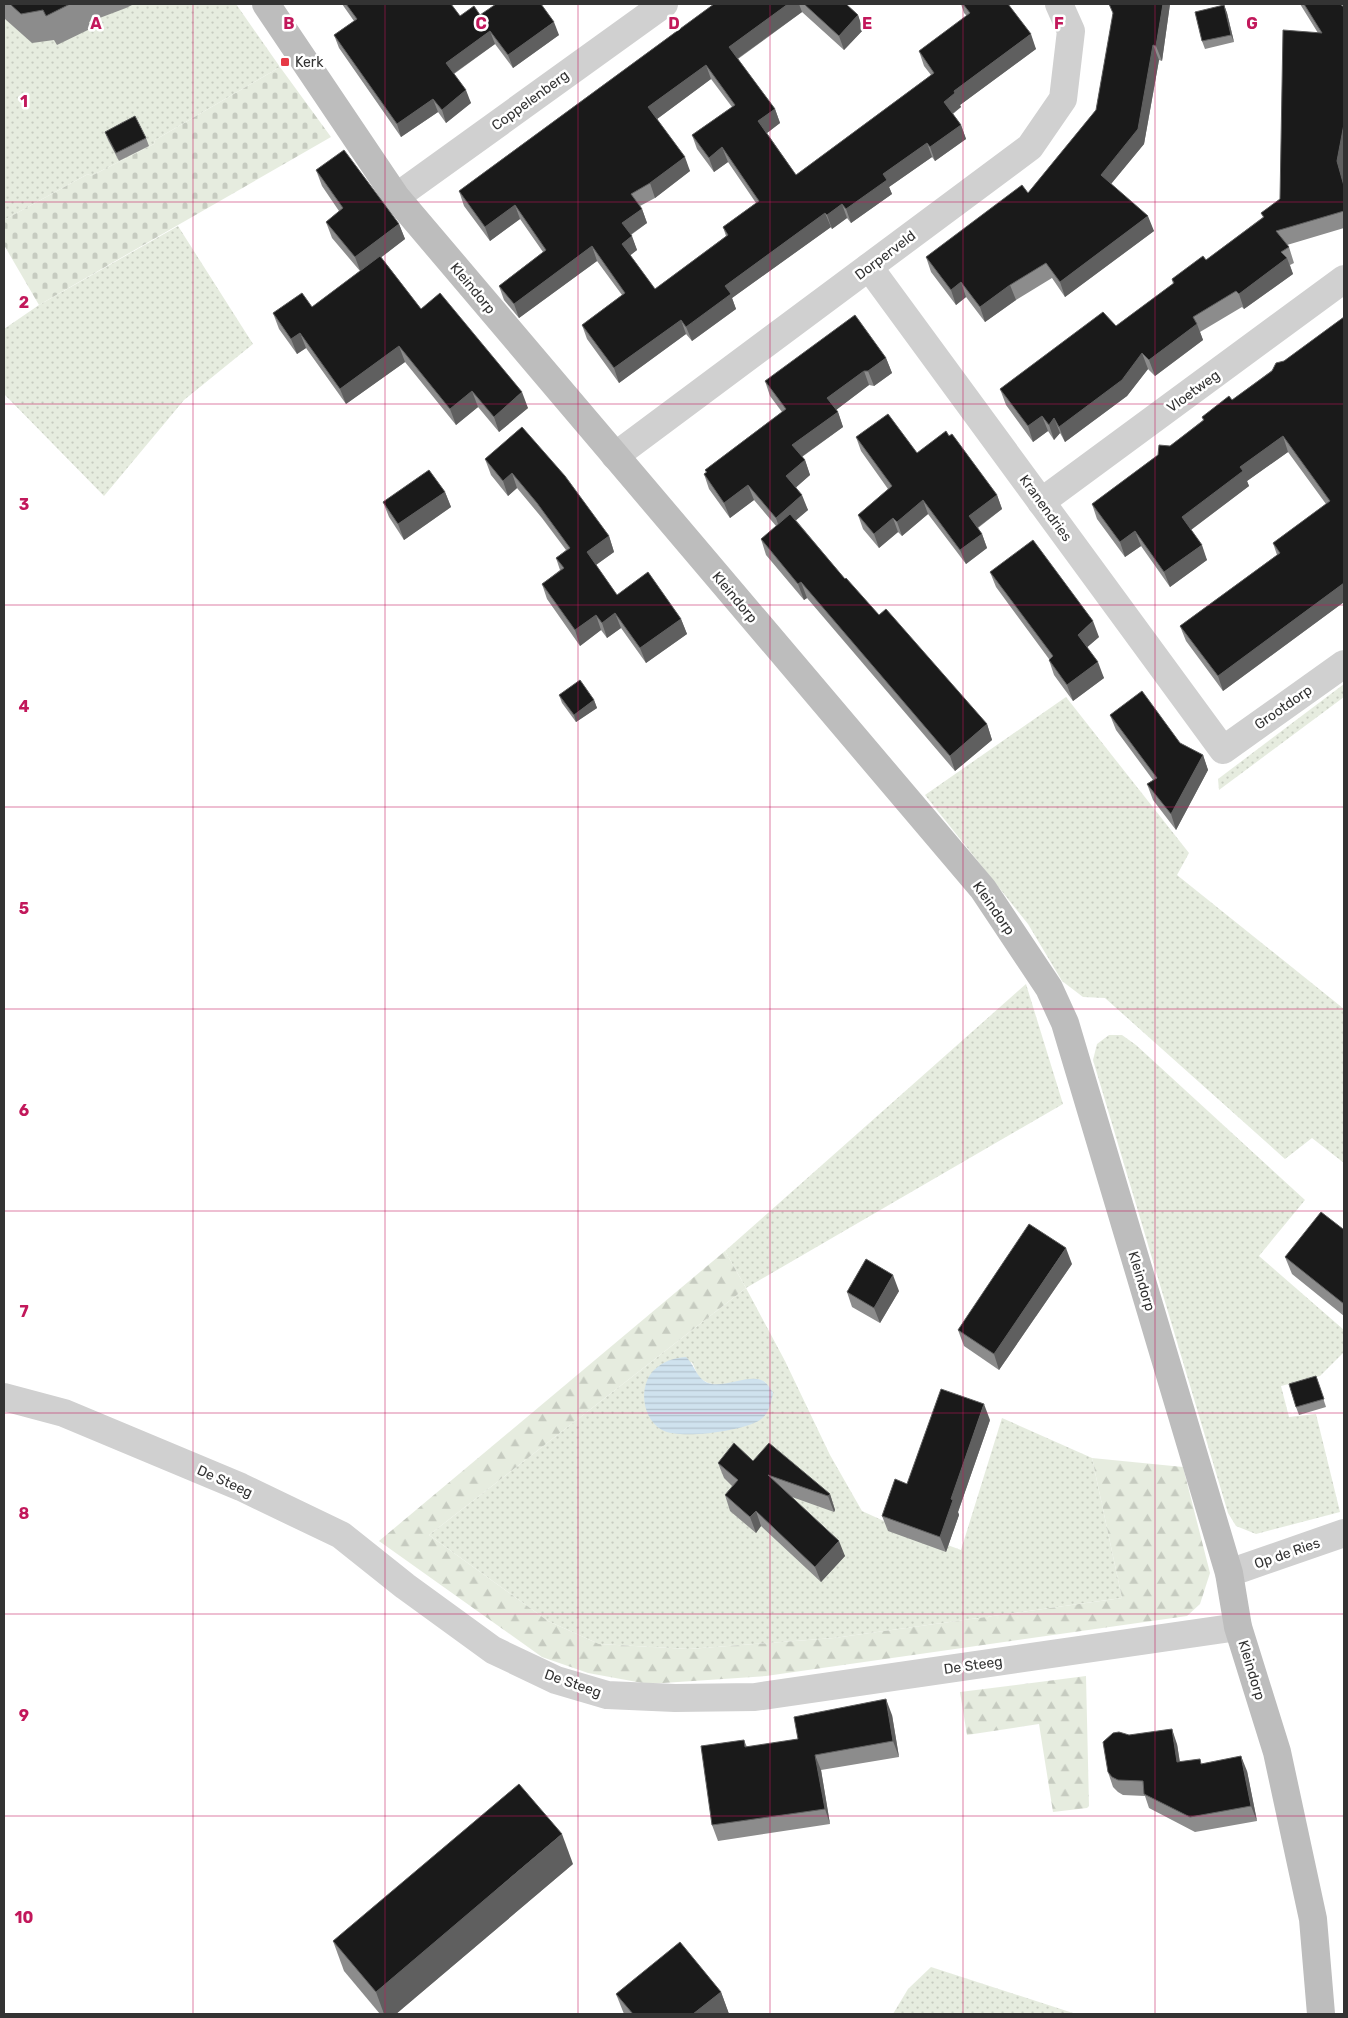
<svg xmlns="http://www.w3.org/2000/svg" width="1348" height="2018" font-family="Rubik,sans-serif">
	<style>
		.grass { fill: url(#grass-dots); fill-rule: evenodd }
		.forest { fill: url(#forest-firs) }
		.cemetery { fill: url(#cemetery-stones) }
		.water { fill: url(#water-rules) }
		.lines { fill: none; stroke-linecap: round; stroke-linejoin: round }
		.street { stroke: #d0d0d0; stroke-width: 28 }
		.secondary { stroke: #bdbdbd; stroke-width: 28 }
		.wall { fill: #8c8c8c; fill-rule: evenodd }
		.shaded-wall { fill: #5f5f5f }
		.building { fill: #1a1a1a; stroke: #5f5f5f; fill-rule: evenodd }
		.grid { fill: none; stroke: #c2185b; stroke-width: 1; stroke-opacity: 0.55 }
		.poi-dot { fill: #e63946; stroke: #fff; stroke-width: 2 }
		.labels { text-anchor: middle; stroke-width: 5; stroke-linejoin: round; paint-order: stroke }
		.poi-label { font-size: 14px; fill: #333; stroke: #fff; text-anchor: start }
		.street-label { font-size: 14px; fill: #333; stroke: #fff }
		.grid-label { font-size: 16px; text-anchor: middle; font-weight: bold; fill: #c2185b; stroke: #fff; stroke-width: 5; stroke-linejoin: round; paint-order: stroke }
	</style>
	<defs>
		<pattern id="grass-dots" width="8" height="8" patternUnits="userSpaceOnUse" patternTransform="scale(1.25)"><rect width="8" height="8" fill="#e6ecdf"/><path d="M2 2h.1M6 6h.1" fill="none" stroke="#c6cbc0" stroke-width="1.8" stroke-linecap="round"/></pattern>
		<pattern id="forest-firs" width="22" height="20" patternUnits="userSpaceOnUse" patternTransform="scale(1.25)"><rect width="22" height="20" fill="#e6ecdf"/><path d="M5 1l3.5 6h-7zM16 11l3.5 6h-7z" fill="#c6cbc0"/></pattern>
		<pattern id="cemetery-stones" width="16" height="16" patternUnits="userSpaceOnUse" patternTransform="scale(1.25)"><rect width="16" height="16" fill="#e6ecdf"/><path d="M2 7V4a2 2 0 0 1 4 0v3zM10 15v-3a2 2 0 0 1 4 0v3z" fill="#c6cbc0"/></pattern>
		<pattern id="water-rules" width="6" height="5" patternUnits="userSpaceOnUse" patternTransform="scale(1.25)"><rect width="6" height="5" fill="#cfe2ee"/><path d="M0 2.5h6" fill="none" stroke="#b2c2cd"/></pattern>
	</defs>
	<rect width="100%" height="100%" fill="#fff"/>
	<!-- grass -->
	<g class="grass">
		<polygon points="4,4 236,4 280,67 155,140 154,144 91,176 88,174 4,220"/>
		<polygon points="178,226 253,344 184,400 104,496 4,394 4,329 39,305"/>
		<polygon points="1344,684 1344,697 1219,790 1218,779"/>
		<polygon points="1066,697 1189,853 1177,875 1344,1009 1344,1163 1312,1138 1285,1159 1105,998 1083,997 1062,981 1028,924 925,795"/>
		<path d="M1026 984 1063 1104 746 1288 785 1361 830 1455 862 1511 886 1522 961 1550 1002 1418 1092 1458 1122 1598 834 1638 689 1649 599 1644 548 1621 429 1535 746 1288 725 1251ZM692 1362 699 1378 708 1383 721 1386 758 1379 765 1382 773 1393 645 1386Z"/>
		<polygon points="1109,1035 1122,1035 1136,1045 1305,1200 1259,1256 1344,1330 1344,1352 1320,1376 1281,1386 1289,1417 1316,1414 1340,1512 1256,1534 1236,1526 1228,1513 1093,1060 1097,1044"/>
		<polygon points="931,1967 1076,2014 893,2014 908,1989"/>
	</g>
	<!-- forest -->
	<g class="forest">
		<polygon points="725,1251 746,1288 429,1535 548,1621 599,1644 689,1649 834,1638 1122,1598 1092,1458 1183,1467 1210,1573 1200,1604 1187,1616 766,1676 648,1684 588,1673 542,1657 379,1541"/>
		<polygon points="1086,1676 1089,1806 1087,1808 1053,1812 1039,1724 967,1735 960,1692"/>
	</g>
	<!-- cemetery -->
	<polygon class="cemetery" points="280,67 331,137 39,305 4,245 4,220 88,174 91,176 154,144 155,140"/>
	<!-- water -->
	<path class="water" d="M686 1357C695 1365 696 1378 708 1383 725 1389 754 1371 766 1383 769 1386 771 1390 773 1393 771 1403 769 1414 760 1420 743 1431 680 1440 662 1430 642 1419 638 1386 654 1370 664 1361 673 1358 686 1357Z"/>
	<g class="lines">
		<!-- street -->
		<g class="street">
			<polyline points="396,197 664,4"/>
			<polyline points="869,267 1223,750 1344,664"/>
			<polyline points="615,456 1030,147 1063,99 1071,31 1059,4"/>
			<polyline points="1041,502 1344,279"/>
			<polyline points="4,1397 64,1413 241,1487 341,1535 405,1586 493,1650 556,1680 607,1695 675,1698 755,1697 1238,1627"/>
			<polyline points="1229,1573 1344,1533"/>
		</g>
		<!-- secondary -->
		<polyline class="secondary" points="266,4 396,197 983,889 1049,988 1065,1023 1229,1573 1238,1627 1277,1752 1313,1919 1321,2014"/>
	</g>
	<!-- wall -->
	<g class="wall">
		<polygon points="4,4 134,4 126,8 89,22 92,28 57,45 54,40 32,43 5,19 4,16"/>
		<polygon points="342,4 451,4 460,16 480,15 559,35 513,68 495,44 454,74 471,103 446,123 438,112 401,137 339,48 334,35 354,21"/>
		<path d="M714 4H846L858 15 863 30 844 50 802 12 738 59 775 109 780 123 767 133 796 175 931 75 924 66 919 51 967 16 964 13 961 4H1008L1036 49 960 105 961 107 953 114 961 125 966 139 935 161 932 157 889 187 892 194 851 223 847 218 832 229 831 227 732 298 736 309 692 341 686 334 619 383 587 339 582 325 622 295 597 261 519 318 504 300 499 286 543 252 520 219 490 241 464 206 459 191ZM711 79 732 107 692 135 697 149 714 172 728 162 756 203 723 227 726 236 655 289 630 255 637 250 631 235 647 223 642 209 640 206 655 198 690 171 657 119Z"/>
		<polygon points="1170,4 1162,61 1159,60 1144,144 1111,184 1154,231 1065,297 1052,278 1016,300 985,322 966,297 956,305 931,272 926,257 1028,193 1096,110 1113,14"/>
		<polygon points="1300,4 1340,4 1343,176 1344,181 1344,228 1287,245 1289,247 1294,263 1290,265 1293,274 1244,309 1242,307 1200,332 1203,340 1155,376 1148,369 1127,396 1065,442 1060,433 1054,440 1048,431 1033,442 1006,405 1000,389 1116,326 1173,284 1172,279 1206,260 1263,217 1261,213 1280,199 1318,33"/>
		<polygon points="1224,5 1227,13 1234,42 1205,49 1202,41"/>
		<polygon points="105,132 146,138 149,146 119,161 108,140"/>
		<polygon points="316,170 399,224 405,239 381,257 421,309 528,408 499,432 478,407 456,425 405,362 346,404 306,348 297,354 279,329 273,313 312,307 360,271 332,238 326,222 339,211 322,186"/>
		<polygon points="1344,317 1344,602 1223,691 1186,641 1180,626 1277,555 1273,543 1326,504 1288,452 1247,481 1249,486 1191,530 1207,560 1170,587 1141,546 1125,557 1097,519 1092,504 1170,446 1203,420 1202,417 1232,400"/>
		<polygon points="886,358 892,373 874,386 869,385 836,410 838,412 843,427 802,457 805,460 810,475 796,487 808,510 796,520 845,579 879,615 987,724 992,740 955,771 807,598 804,600 766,555 761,539 776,526 754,500 730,518 709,489 704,474 706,473 705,470 782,412 770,396 765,381"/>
		<polygon points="522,427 609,536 614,552 596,565 617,595 681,619 687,634 646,663 621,628 607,638 601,630 580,646 547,599 542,584 560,570 556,558 566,550 542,518 517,488 508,496 491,475 485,459"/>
		<polygon points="856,437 917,453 997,495 1002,509 978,528 982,534 987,548 966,564 928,514 902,536 898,532 879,548 863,529 858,515 888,489 861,451"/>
		<polygon points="445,492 451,507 404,540 389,517 383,502"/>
		<polygon points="990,572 1099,637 1087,647 1104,678 1073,701 1054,675 1049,660 1049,659 996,587"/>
		<polygon points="559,695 594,700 597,708 576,722 562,703"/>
		<polygon points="1110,715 1180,743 1203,755 1208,770 1176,830 1153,800 1147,784 1153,780 1116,730"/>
		<polygon points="1344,1227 1344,1316 1292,1274 1285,1257 1343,1229"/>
		<polygon points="1072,1264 999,1370 964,1346 958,1330"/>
		<polygon points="899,1291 880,1323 852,1307 847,1292"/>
		<polygon points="1316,1376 1326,1407 1299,1415 1296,1407"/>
		<polygon points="990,1420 958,1512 959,1515 946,1552 888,1531 882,1516 907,1484"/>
		<polygon points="753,1461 830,1494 835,1510 834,1512 792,1497 845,1556 821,1582 761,1526 756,1533 730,1511 725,1495 732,1486 724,1478 718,1463"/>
		<polygon points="892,1715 899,1757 821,1770 830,1824 718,1841 712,1825 744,1740 747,1747 798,1739"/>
		<polygon points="1129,1735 1177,1744 1180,1762 1202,1764 1247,1771 1257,1821 1195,1832 1149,1808 1145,1796 1123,1795 1118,1792 1113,1787 1108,1772"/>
		<polygon points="573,1864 396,2014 380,2014 344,1971 333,1941"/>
		<polygon points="721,1992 729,2014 624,2014 616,1994"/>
	</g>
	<!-- shaded-wall -->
	<g class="shaded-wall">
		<polygon points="788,4 799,4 802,12 734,61 729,47"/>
		<polygon points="1163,4 1170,4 1162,61 1156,46"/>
		<polygon points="1224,5 1227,13 1234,42 1231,35"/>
		<polygon points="858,15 863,30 844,50 839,36"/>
		<polygon points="554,22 559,35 513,68 508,55"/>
		<polygon points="490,31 495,44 450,76 446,63"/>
		<polygon points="1031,34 1036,49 960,105 961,107 949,116 944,102 954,91"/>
		<polygon points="1153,45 1159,60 1144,144 1106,190 1101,175"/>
		<polygon points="706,65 711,79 653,122 648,107"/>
		<polygon points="466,90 471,103 446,123 442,110"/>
		<polygon points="433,99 438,112 401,137 397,124"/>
		<polygon points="775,109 780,123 763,136 758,121"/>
		<polygon points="1344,124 1344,169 1343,176 1344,181 1344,186 1337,161"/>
		<polygon points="961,125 966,139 935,161 930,147"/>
		<polygon points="927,143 932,157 889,187 892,194 851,223 846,209 883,174"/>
		<polygon points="722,147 728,162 714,172 709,158"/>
		<polygon points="685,157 690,171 655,198 650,183"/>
		<polygon points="842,204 847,218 832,229 827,215"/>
		<polygon points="515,205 520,219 490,241 485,227"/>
		<polygon points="642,209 647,223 627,237 622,223"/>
		<polygon points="825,213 831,227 732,298 736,309 692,341 686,327 725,286"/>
		<polygon points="1148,216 1154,231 1065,297 1060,282"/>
		<polygon points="399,224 405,239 361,273 355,257"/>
		<polygon points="632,236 637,250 627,258 622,244"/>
		<polygon points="592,246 597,261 519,318 514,304"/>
		<polygon points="1287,258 1293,274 1244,309 1239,294"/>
		<polygon points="961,282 966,297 956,305 951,290"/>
		<polygon points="1010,285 1016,300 985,322 980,307"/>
		<polygon points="681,320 686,334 619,383 614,368"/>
		<polygon points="1197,324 1203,340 1155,376 1149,360"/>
		<polygon points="300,333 306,348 297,354 291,339"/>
		<polygon points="399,346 405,362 346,404 340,389"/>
		<polygon points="1142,353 1148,369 1127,396 1065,442 1059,427"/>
		<polygon points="886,358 892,373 874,386 868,371"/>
		<polygon points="864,371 869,385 832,413 827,398"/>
		<polygon points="472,391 478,407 456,425 450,409"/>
		<polygon points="522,392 528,408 499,432 494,417"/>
		<polygon points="838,412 843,427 797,460 792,445"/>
		<polygon points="1042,416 1048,431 1033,442 1028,426"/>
		<polygon points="1054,418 1060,433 1054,440 1049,425"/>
		<polygon points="1283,436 1288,452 1247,481 1249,486 1188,532 1182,517 1240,467"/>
		<polygon points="805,460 810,475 792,491 786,476"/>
		<polygon points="512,473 517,488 508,496 503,481"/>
		<polygon points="748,485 754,500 730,518 724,503"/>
		<polygon points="445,492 451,507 404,540 398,524"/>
		<polygon points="802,495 808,510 781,533 776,518"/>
		<polygon points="997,495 1002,509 974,530 969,516"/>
		<polygon points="923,500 928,514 902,536 897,522"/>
		<polygon points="893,518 898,532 879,548 874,534"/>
		<polygon points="1135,531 1141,546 1125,557 1120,542"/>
		<polygon points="982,534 987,548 966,564 960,550"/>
		<polygon points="609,536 614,552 593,567 587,552"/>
		<polygon points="1202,545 1207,560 1170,587 1164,572"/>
		<polygon points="801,582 807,598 804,600 798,584"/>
		<polygon points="1344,583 1344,602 1223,691 1218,676"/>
		<polygon points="615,613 621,628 607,638 602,623"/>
		<polygon points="596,615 601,630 580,646 575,630"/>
		<polygon points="681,619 687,634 646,663 640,648"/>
		<polygon points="1093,621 1099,637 1084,650 1078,635"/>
		<polygon points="1098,662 1104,678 1073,701 1067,685"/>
		<polygon points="594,700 597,708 576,722 574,715"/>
		<polygon points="987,724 992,740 955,771 950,756"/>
		<polygon points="1203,755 1208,770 1176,830 1171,814"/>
		<polygon points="1066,1248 1072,1264 999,1370 994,1354"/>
		<polygon points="893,1275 899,1291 880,1323 874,1308"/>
		<polygon points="984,1404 990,1420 958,1512 959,1515 946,1552 940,1537 951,1499"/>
		<polygon points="830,1494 835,1510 834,1512 828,1496"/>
		<polygon points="756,1511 761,1526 756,1533 750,1517"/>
		<polygon points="839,1541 845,1556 821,1582 815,1567"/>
		<polygon points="886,1699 892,1715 899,1757 893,1741"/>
		<polygon points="1172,1729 1177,1744 1182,1777 1177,1762"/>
		<polygon points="815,1755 821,1770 830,1824 825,1809"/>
		<polygon points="1241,1756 1247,1771 1257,1821 1251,1806"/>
		<polygon points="562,1834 573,1864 396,2014 384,2014 376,1992"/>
		<polygon points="721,1992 729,2014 693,2014"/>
	</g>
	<!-- building -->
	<g class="building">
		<polygon points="10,4 70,4 46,16 43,10 21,14"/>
		<polygon points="346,4 451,4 460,16 474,6 480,15 496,4 541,4 554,22 508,55 490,31 446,63 466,90 442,110 433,99 397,124 334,35 357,19"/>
		<path d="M714 4H788L729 47 775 109 758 121 796 175 934 73 919 51 970 13 963 4H1008L1031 34 954 91 955 93 944 102 961 125 930 147 927 143 883 174 887 180 846 209 842 204 827 215 825 213 725 286 731 294 686 327 681 320 614 368 582 325 625 293 592 246 514 304 499 286 546 250 515 205 485 227 459 191ZM706 65 735 105 692 135 709 158 722 147 759 201 723 227 728 235 655 289 622 244 632 236 622 223 642 209 631 194 650 183 685 157 648 107Z"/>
		<polygon points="804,4 846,4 858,15 839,36"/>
		<polygon points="1109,4 1163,4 1156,46 1153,45 1138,129 1101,175 1148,216 1060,282 1046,263 1010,285 980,307 961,282 951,290 926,257 1022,185 1028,193 1096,110 1113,13"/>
		<polygon points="1304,4 1340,4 1344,7 1344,124 1337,161 1344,186 1344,211 1276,231 1289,247 1281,252 1287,258 1239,294 1236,291 1193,317 1197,324 1149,360 1142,353 1122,380 1059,427 1054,418 1049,425 1042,416 1028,426 1000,389 1103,312 1116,326 1174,283 1172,279 1203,256 1206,260 1264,217 1261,213 1280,199 1283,30 1322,33"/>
		<polygon points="1224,5 1231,35 1202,41 1195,12"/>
		<polygon points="135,116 146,138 116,153 105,132"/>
		<polygon points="344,150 399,224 355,257 326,222 343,208 316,170"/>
		<polygon points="380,256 421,309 440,293 522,392 494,417 472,391 450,409 399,346 340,389 300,333 291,339 273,313 302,293 312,307"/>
		<polygon points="855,315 886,358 868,371 864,371 827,398 838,412 792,445 805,460 786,476 802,495 776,518 748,485 724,503 704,474 707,472 705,470 786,409 765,381"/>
		<polygon points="1344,317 1344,583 1218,676 1180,626 1280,553 1273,543 1330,501 1283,436 1240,467 1243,471 1182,517 1202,545 1164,572 1135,531 1120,542 1092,504 1158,455 1159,445 1170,446 1204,420 1202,417 1229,396 1232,400 1272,371 1276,363 1284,361"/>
		<polygon points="888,414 917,453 946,431 949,436 952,434 997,495 969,516 982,534 960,550 923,500 897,522 893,518 874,534 858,515 892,486 856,437"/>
		<polygon points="522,427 565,476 609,536 587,552 617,595 648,572 681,619 640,648 615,613 602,623 596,615 575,630 542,584 564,568 556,558 570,548 537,503 512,473 503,481 485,459"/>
		<polygon points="429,470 445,492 398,524 383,502"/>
		<polygon points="790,514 845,579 846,578 879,615 886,609 987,724 950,756 801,582 798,584 761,539"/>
		<polygon points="1033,540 1093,621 1078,635 1098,662 1067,685 1049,660 1053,656 990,572"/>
		<polygon points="580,680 594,700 574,715 559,695"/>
		<polygon points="1142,691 1180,743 1203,755 1171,814 1147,784 1157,778 1110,715"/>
		<polygon points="1321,1212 1343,1229 1344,1227 1344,1304 1285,1257"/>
		<polygon points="1029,1224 1066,1248 994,1354 958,1330"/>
		<polygon points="866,1259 893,1275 874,1308 847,1292"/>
		<polygon points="1316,1376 1324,1399 1296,1407 1289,1384"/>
		<polygon points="941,1389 984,1404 951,1499 953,1500 940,1537 882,1516 895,1479 907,1484"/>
		<polygon points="734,1443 753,1461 769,1443 830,1494 828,1496 768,1475 839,1541 815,1567 756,1511 750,1517 725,1495 738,1480 718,1463"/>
		<polygon points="886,1699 893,1741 815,1755 825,1809 712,1825 701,1746 744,1740 745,1747 798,1739 794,1717"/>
		<polygon points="1172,1729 1177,1762 1200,1759 1201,1764 1241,1756 1251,1806 1190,1817 1144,1794 1143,1781 1118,1780 1112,1777 1108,1772 1103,1742 1113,1733 1119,1732 1129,1735"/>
		<polygon points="519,1784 562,1834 376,1992 333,1941"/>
		<polygon points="680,1942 721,1992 693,2014 633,2014 616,1994"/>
	</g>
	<!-- grid -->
	<path class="grid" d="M193 4V2014M385 4V2014M578 4V2014M770 4V2014M963 4V2014M1155 4V2014M4 202H1344M4 404H1344M4 605H1344M4 807H1344M4 1009H1344M4 1211H1344M4 1413H1344M4 1614H1344M4 1816H1344"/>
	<!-- markers -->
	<rect class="poi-dot" x="280" y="57" width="10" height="10" rx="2.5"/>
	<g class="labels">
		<!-- poi labels -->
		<g class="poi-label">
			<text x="295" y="67">Kerk</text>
		</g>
		<!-- street labels -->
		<g class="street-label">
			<text transform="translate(530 100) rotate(-36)" y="5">Coppelenberg</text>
			<text transform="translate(885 255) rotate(-37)" y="5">Dorperveld</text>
			<text transform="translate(473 288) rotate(50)" y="5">Kleindorp</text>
			<text transform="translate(1193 391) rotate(-36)" y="5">Vloetweg</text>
			<text transform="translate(1046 508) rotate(54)" y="5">Kranendries</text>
			<text transform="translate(735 597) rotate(50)" y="5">Kleindorp</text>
			<text transform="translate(1283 707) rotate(-35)" y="5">Grootdorp</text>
			<text transform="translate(994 908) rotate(55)" y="5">Kleindorp</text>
			<text transform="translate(1142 1281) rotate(73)" y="5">Kleindorp</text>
			<text transform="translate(225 1481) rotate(24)" y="5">De Steeg</text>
			<text transform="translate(1287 1553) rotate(-19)" y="5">Op de Ries</text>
			<text transform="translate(973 1665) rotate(-8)" y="5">De Steeg</text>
			<text transform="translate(1252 1670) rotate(73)" y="5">Kleindorp</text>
			<text transform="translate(573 1683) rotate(19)" y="5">De Steeg</text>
		</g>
	</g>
	<g class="grid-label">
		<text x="96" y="29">A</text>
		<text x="289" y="29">B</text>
		<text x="481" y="29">C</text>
		<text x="674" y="29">D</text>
		<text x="867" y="29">E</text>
		<text x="1059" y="29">F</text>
		<text x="1252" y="29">G</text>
		<text x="24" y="107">1</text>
		<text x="24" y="308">2</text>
		<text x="24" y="510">3</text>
		<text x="24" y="712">4</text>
		<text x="24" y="914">5</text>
		<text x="24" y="1116">6</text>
		<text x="24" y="1317">7</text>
		<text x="24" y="1519">8</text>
		<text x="24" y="1721">9</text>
		<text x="24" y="1923">10</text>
	</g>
	<!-- border -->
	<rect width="1348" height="2018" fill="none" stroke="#333333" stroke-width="10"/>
</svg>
